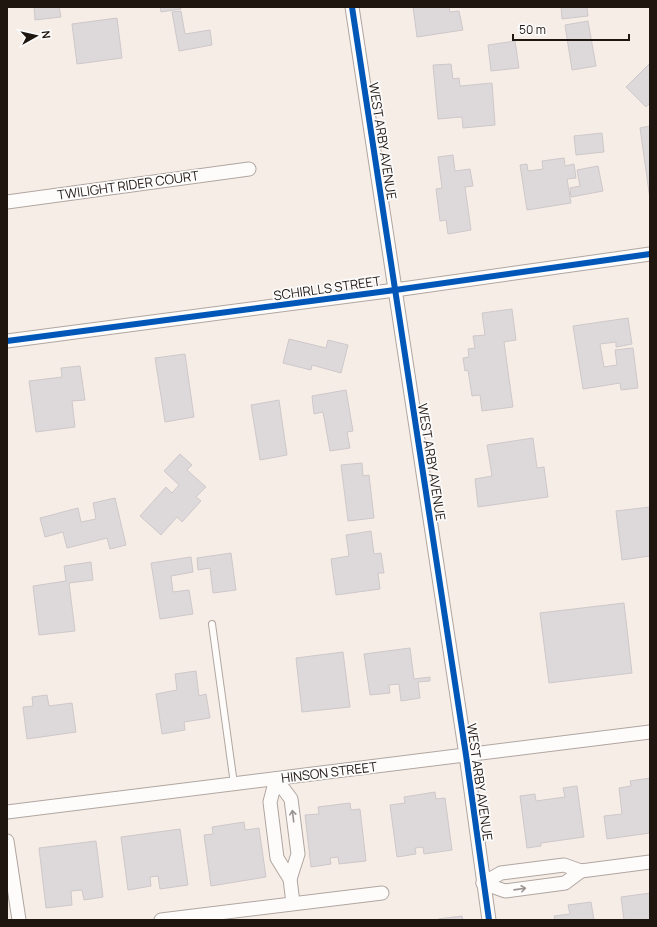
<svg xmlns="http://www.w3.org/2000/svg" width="657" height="927" font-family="Manrope,sans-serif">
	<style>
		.building { fill: #ddd8da; stroke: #cec8ca }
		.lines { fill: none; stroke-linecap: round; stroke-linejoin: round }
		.service-casing { stroke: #b0a6a0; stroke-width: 8 }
		.minor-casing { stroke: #b0a6a0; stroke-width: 15 }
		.service { stroke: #fefcfb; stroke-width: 6 }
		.minor { stroke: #fefcfb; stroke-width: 13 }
		.cycleway-casing { stroke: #fcfcfc; stroke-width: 8 }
		.cycleway { stroke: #0057b8; stroke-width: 6 }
		.oneway { stroke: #9a9491 }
		.labels { text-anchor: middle; stroke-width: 3.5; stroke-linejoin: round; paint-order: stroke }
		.street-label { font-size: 13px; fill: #201610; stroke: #fcfcfc }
	</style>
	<rect width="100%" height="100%" fill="#f7ede7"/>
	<!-- building -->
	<g class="building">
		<polygon points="34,7 59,7 61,17 35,20"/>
		<polygon points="160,7 181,7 181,9 161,12"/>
		<polygon points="413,7 449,7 450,12 459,11 463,30 417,37"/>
		<polygon points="561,7 587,7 588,16 562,19"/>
		<polygon points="181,11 185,34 210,30 212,45 179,51 172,12"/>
		<polygon points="117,18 122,58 77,64 72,24"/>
		<polygon points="588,21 596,66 572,70 565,25"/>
		<polygon points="515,41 519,68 491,71 488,45"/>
		<polygon points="650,63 650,103 646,107 626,87"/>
		<polygon points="451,64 453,79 459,78 460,86 492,83 495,125 463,128 462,117 438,119 433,65"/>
		<polygon points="650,126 650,199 640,128"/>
		<polygon points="602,133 604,152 576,155 574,136"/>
		<polygon points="453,155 455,171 470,169 473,186 465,187 471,230 448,234 446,220 440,221 436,189 442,188 438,157"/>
		<polygon points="564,158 565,166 574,164 576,178 567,179 571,203 527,210 520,165 527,164 528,171 543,169 542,161"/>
		<polygon points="598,166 603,191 571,197 570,188 580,186 577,170"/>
		<polygon points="512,309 516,340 504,342 513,407 482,411 480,395 472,396 468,370 465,371 463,358 469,357 468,349 475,348 473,336 485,335 482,313"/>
		<polygon points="628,318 632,344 616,347 616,342 600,344 604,367 617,365 615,350 633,348 638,388 621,390 620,383 583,389 573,326"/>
		<polygon points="289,339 326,348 328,340 348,345 341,373 312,365 311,370 283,363"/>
		<polygon points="185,354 194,417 165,422 155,358"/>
		<polygon points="80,366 85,400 72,401 75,427 36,432 29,381 62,377 61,368"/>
		<polygon points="346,390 353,431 347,432 350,448 330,451 323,412 314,414 312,396"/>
		<polygon points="279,400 287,455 260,460 251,405"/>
		<polygon points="533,438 537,468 544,467 548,497 478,507 475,479 492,476 487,445"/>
		<polygon points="180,454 192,465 187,470 206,487 196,497 201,501 182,522 177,517 161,535 140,516 166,487 172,493 179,485 164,471"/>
		<polygon points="362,463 363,476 369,475 374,518 348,521 341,465"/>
		<polygon points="115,498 126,545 110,549 107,538 67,548 63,532 45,537 40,518 78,508 81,522 96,519 93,503"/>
		<polygon points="650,507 650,556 622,560 616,511"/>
		<polygon points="371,531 374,554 381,553 384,573 378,573 380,589 336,595 331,559 349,556 346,535"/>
		<polygon points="231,553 236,590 213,593 210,568 198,570 197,558"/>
		<polygon points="191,557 193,572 171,576 173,592 189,590 193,614 160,619 151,563"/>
		<polygon points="91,562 93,580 69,583 75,631 39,635 33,586 66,581 64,566"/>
		<polygon points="624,603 632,673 549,683 540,613"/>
		<polygon points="410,648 414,679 430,677 430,681 418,682 420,698 401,701 399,684 389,685 390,693 370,695 364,654"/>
		<polygon points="343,652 350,707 302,712 296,658"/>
		<polygon points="196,671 199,696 206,694 210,718 184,722 185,730 162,734 156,694 177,690 175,674"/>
		<polygon points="47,695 49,706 72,703 76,732 27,739 23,707 33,706 32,697"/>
		<polygon points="650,778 650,833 607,839 604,816 622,814 619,788 631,786 630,781"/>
		<polygon points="577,786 584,837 541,843 541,846 527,848 520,796 535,794 536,801 565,797 563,788"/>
		<polygon points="435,792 436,799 445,798 452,850 424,854 423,847 415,848 416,854 397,857 390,805 405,803 404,797"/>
		<polygon points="350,803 351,810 360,809 366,861 339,864 338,857 330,858 331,864 311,867 305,815 319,814 318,807"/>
		<polygon points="244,822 245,830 259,828 266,877 211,886 204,835 213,834 212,827"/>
		<polygon points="180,829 188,885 160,889 158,876 150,877 151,886 128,890 121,837"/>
		<polygon points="96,841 103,897 84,900 82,890 71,891 72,905 46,908 39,848"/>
		<polygon points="650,893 650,920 624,920 621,897"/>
		<polygon points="591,902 594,920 555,920 554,916 570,914 568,905"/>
		<polygon points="462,916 463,920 438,920 438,919"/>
	</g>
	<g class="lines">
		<!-- service casing -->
		<g class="service-casing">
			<polyline id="service" points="212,624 234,784"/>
		</g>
		<!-- minor casing -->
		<g class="minor-casing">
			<g id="minor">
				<polyline points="352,7 466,755 489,920"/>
				<polyline points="7,202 249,169"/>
				<polyline points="7,341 395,290 650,254"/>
				<polyline points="276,779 270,802 277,858 290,879 293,903"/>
				<polyline points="276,779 291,799 298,854 290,879"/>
				<polyline points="7,812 650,732"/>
				<polyline points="7,841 19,920"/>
				<polyline points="483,883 501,873 564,865 581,871 650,862"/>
				<polyline points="483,883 505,891 565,883 581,871"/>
				<polyline points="161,920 382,893"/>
			</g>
		</g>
		<!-- service -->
		<use href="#service" class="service"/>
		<!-- minor -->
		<use href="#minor" class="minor"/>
		<!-- cycleway casing -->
		<g class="cycleway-casing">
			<g id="cycleway">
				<polyline points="352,7 466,755 489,920"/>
				<polyline points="7,341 395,290 650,254"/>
			</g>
		</g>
		<!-- cycleway -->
		<use href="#cycleway" class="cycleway"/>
	</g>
	<!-- one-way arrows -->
	<defs><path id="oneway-shaft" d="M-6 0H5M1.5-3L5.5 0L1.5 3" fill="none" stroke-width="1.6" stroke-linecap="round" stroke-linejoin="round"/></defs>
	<g class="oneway">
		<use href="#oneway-shaft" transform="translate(293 816) rotate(-97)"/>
		<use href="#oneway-shaft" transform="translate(520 889) rotate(-8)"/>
	</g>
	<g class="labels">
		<!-- street labels -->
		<g class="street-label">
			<text transform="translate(383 141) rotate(81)" y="5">WEST ARBY AVENUE</text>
			<text transform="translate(128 185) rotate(-8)" y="5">TWILIGHT RIDER COURT</text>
			<text transform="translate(327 288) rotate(-8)" y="5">SCHIRLLS STREET</text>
			<text transform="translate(432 462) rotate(81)" y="5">WEST ARBY AVENUE</text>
			<text transform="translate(329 772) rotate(-7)" y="5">HINSON STREET</text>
			<text transform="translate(480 782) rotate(82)" y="5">WEST ARBY AVENUE</text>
		</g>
	</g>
	<!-- border -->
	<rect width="657" height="927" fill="none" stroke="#201610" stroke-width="16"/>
	<!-- north arrow -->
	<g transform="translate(36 36) rotate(82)" stroke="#fcfcfc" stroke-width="3" paint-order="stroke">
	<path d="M0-3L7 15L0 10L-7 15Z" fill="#201610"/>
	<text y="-6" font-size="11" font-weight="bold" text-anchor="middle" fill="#201610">N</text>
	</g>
	<!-- scale -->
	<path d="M513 34v6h116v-6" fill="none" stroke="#201610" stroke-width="2"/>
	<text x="519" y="34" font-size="12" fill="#201610" stroke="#fcfcfc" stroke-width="3" paint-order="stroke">50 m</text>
</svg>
